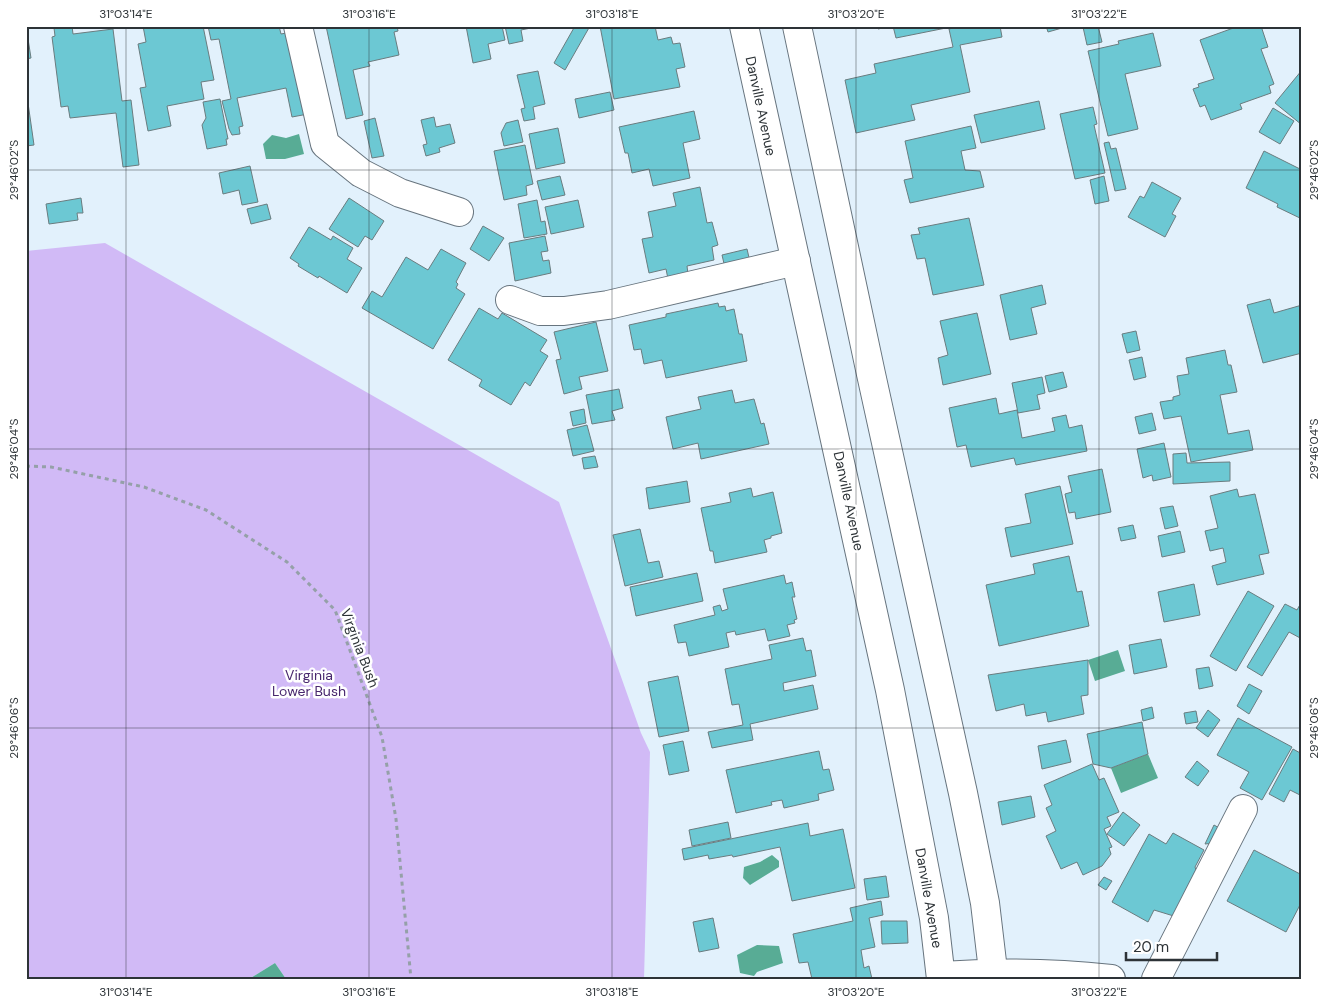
<svg xmlns="http://www.w3.org/2000/svg" width="1328" height="1005" font-family="'DM Sans',sans-serif">
	<style>
		.green { fill: #d1baf6 }
		.water { fill: #58ac95 }
		.building { fill: #6cc8d3; stroke: #6a7c7f }
		.lines { fill: none; stroke-linecap: round; stroke-linejoin: round }
		.minor-casing { stroke: #67747e; stroke-width: 30 }
		.path { stroke: #95a0a8; stroke-width: 3; stroke-dasharray: 4 4; stroke-linecap: butt }
		.minor { stroke: #fff; stroke-width: 28 }
		.ticks { fill: none; stroke: #2d3337; stroke-width: 1; stroke-opacity: 0.45 }
		.labels { text-anchor: middle; stroke-width: 5; stroke-linejoin: round; paint-order: stroke }
		.street-label { font-size: 14px; fill: #2d3337; stroke: #fff }
		.park-label { font-size: 14px; fill: #48276e; stroke: #fff }
		.neatline { fill: none; stroke: #2d3337; stroke-width: 2 }
		.ticks-label { font-size: 12px; text-anchor: middle; fill: #2d3337 }
	</style>
	<rect width="100%" height="100%" fill="#e2f1fc"/>
	<!-- green -->
	<polygon class="green" points="105,243 559,502 641,733 650,752 644,979 286,979 275,963 249,979 26,979 26,251"/>
	<!-- water -->
	<g class="water">
		<polygon points="299,134 304,154 285,159 266,159 263,144 272,135 286,138"/>
		<polygon points="1118,650 1125,671 1095,681 1088,660"/>
		<polygon points="1148,754 1158,778 1121,793 1111,768"/>
		<polygon points="772,855 779,861 779,867 750,885 743,878 744,867 760,862"/>
		<polygon points="757,945 779,946 783,963 757,972 754,976 740,973 737,955"/>
		<polygon points="275,963 286,979 249,979"/>
	</g>
	<!-- building -->
	<g class="building">
		<polygon points="26,26 31,58 26,59"/>
		<polygon points="72,26 73,34 113,29 122,101 131,100 139,165 123,167 116,113 70,118 68,106 61,107 52,37 55,36 54,28"/>
		<polygon points="143,26 203,26 214,80 201,82 204,99 167,106 171,126 148,131 140,88 146,87 138,44 146,42"/>
		<polygon points="208,26 279,26 281,34 291,32 308,114 292,117 286,88 237,98 243,126 239,127 240,134 232,135 229,129 222,101 231,99 219,39 211,40"/>
		<polygon points="326,26 397,26 398,31 394,32 399,55 368,62 370,66 353,70 363,115 346,119"/>
		<polygon points="466,26 502,26 505,40 488,44 491,59 473,63"/>
		<polygon points="505,26 536,26 536,27 521,30 523,41 509,44"/>
		<polygon points="575,26 590,26 565,70 554,63"/>
		<polygon points="600,26 655,26 658,40 671,37 673,44 680,43 685,67 676,69 680,87 614,99"/>
		<polygon points="878,26 956,26 896,38 893,26 878,29"/>
		<polygon points="962,26 1000,26 1002,37 960,45 970,92 911,105 915,120 856,133 845,80 876,73 874,64 953,47 949,29"/>
		<polygon points="1046,26 1062,26 1062,28 1048,32"/>
		<polygon points="1089,26 1098,26 1102,42 1087,45 1083,27"/>
		<polygon points="1239,26 1261,26 1268,47 1261,49 1274,84 1269,86 1271,93 1240,104 1242,109 1211,120 1205,105 1200,107 1193,89 1199,87 1198,84 1214,79 1200,40"/>
		<polygon points="1153,33 1161,66 1125,74 1138,129 1108,136 1088,51 1119,44 1118,41"/>
		<polygon points="1302,70 1302,125 1275,103"/>
		<polygon points="538,71 545,104 533,107 535,119 524,121 521,109 525,108 517,75"/>
		<polygon points="26,89 34,145 26,146"/>
		<polygon points="610,92 614,110 579,118 575,99"/>
		<polygon points="220,99 228,139 226,139 227,145 207,149 202,125 206,118 203,102"/>
		<polygon points="1039,101 1045,129 981,143 974,115"/>
		<polygon points="1093,107 1097,124 1094,125 1105,173 1075,179 1060,114"/>
		<polygon points="1273,108 1294,121 1280,144 1259,132"/>
		<polygon points="694,111 700,139 683,143 690,178 653,186 649,169 632,173 628,153 625,153 619,127"/>
		<polygon points="434,117 436,127 450,124 455,143 439,148 440,152 426,156 423,145 427,144 421,120"/>
		<polygon points="375,118 384,156 372,158 364,121"/>
		<polygon points="518,120 523,142 504,146 501,133 506,123"/>
		<polygon points="971,126 976,148 961,151 965,170 980,171 984,187 910,203 904,180 913,178 905,141"/>
		<polygon points="558,128 565,163 536,169 529,134"/>
		<polygon points="1109,142 1111,149 1116,148 1126,189 1115,191 1104,143"/>
		<polygon points="525,145 533,184 526,186 527,195 504,200 494,151"/>
		<polygon points="1264,151 1302,170 1302,219 1277,207 1278,204 1246,188"/>
		<polygon points="250,166 258,202 242,205 239,190 223,194 219,173"/>
		<polygon points="560,176 565,195 542,200 537,181"/>
		<polygon points="1104,176 1109,201 1095,204 1090,180"/>
		<polygon points="1152,182 1181,198 1172,214 1176,216 1165,237 1128,217 1140,196 1144,198"/>
		<polygon points="700,187 707,223 712,222 718,245 712,247 714,260 687,266 688,274 668,279 666,269 649,273 642,239 653,237 648,212 676,206 673,193"/>
		<polygon points="81,198 83,213 77,213 78,220 49,224 46,204"/>
		<polygon points="349,198 384,221 372,240 365,236 358,247 329,229"/>
		<polygon points="537,200 541,222 545,221 547,234 524,238 518,204"/>
		<polygon points="578,200 584,227 551,234 545,207"/>
		<polygon points="267,204 271,219 251,224 247,209"/>
		<polygon points="969,218 984,285 933,295 925,258 917,259 911,235 920,234 918,228"/>
		<polygon points="483,226 504,238 489,261 470,249"/>
		<polygon points="309,227 331,240 333,236 353,248 347,259 362,268 347,293 319,276 318,278 298,266 299,264 290,258"/>
		<polygon points="545,236 548,251 541,252 543,261 549,260 551,273 515,281 509,243"/>
		<polygon points="441,249 466,263 456,282 458,284 456,288 465,294 433,349 362,308 372,291 382,297 406,257 428,270"/>
		<polygon points="747,249 751,266 726,272 722,255"/>
		<polygon points="1042,285 1046,304 1031,308 1037,334 1010,340 1000,295"/>
		<polygon points="1270,299 1274,313 1302,305 1302,353 1263,363 1247,305"/>
		<polygon points="718,303 719,307 725,306 726,311 734,309 739,334 742,334 747,361 666,378 662,360 644,364 641,349 634,350 629,325 666,317 666,314"/>
		<polygon points="479,308 498,319 502,313 547,340 540,351 548,356 530,386 525,382 511,405 479,386 482,380 448,360"/>
		<polygon points="977,313 991,374 943,385 938,358 948,355 940,321"/>
		<polygon points="596,322 608,371 579,377 582,389 564,394 556,360 561,359 554,332"/>
		<polygon points="1136,331 1140,350 1127,353 1122,334"/>
		<polygon points="1225,350 1228,365 1231,365 1237,392 1220,395 1228,434 1249,430 1253,450 1191,462 1181,416 1164,419 1160,402 1173,400 1173,397 1180,395 1177,376 1189,374 1186,358"/>
		<polygon points="1142,357 1146,377 1134,380 1129,360"/>
		<polygon points="1063,372 1067,387 1049,392 1045,376"/>
		<polygon points="1042,377 1045,393 1037,395 1040,409 1018,413 1012,383"/>
		<polygon points="619,389 623,408 612,411 615,420 592,424 586,395"/>
		<polygon points="732,390 735,403 754,399 761,424 764,423 769,444 701,459 698,443 673,449 666,417 701,409 698,397"/>
		<polygon points="996,398 999,414 1017,410 1022,438 1055,431 1052,418 1066,415 1069,428 1082,425 1087,451 1016,465 1014,458 971,467 966,445 957,447 949,408"/>
		<polygon points="584,409 586,423 573,426 570,412"/>
		<polygon points="1152,413 1156,430 1139,434 1135,417"/>
		<polygon points="587,425 594,451 573,456 567,430"/>
		<polygon points="1164,443 1171,477 1153,481 1152,475 1143,478 1137,449"/>
		<polygon points="1186,453 1187,463 1230,462 1230,481 1173,484 1173,454"/>
		<polygon points="595,456 598,467 584,469 582,458"/>
		<polygon points="1102,469 1111,512 1076,519 1075,512 1069,513 1065,494 1072,492 1068,476"/>
		<polygon points="687,481 690,502 649,509 646,488"/>
		<polygon points="1060,486 1073,544 1011,557 1005,528 1031,523 1025,494"/>
		<polygon points="751,488 753,497 773,492 782,533 771,536 771,538 764,540 767,552 715,563 713,551 710,551 701,508 731,502 729,493"/>
		<polygon points="1237,489 1239,497 1255,494 1269,553 1259,555 1264,574 1217,585 1212,566 1226,562 1223,548 1210,551 1205,531 1218,528 1210,496"/>
		<polygon points="1173,506 1178,526 1165,529 1160,508"/>
		<polygon points="1133,525 1136,538 1121,541 1118,528"/>
		<polygon points="640,529 648,563 659,561 663,577 625,586 613,535"/>
		<polygon points="1180,531 1185,552 1162,557 1158,536"/>
		<polygon points="1069,556 1077,592 1082,591 1089,626 999,646 986,585 1035,574 1033,564"/>
		<polygon points="697,573 703,601 636,616 630,587"/>
		<polygon points="784,575 786,584 792,582 795,597 792,597 797,619 794,620 795,623 787,625 790,636 768,641 765,629 736,635 735,631 726,633 729,647 689,656 686,642 678,643 674,625 715,615 713,607 720,605 722,611 728,609 723,589"/>
		<polygon points="1194,584 1200,615 1164,622 1158,592"/>
		<polygon points="1248,591 1274,606 1236,671 1210,656"/>
		<polygon points="1302,601 1302,639 1289,632 1262,676 1247,667 1285,604 1297,610"/>
		<polygon points="803,638 806,651 811,650 816,676 783,683 784,691 813,685 818,709 750,724 753,740 712,748 708,732 743,725 739,704 732,705 725,669 772,659 769,645"/>
		<polygon points="1161,639 1167,667 1134,674 1129,645"/>
		<polygon points="1088,660 1088,695 1081,696 1084,714 1048,722 1046,712 1026,716 1024,704 996,711 988,675"/>
		<polygon points="1209,667 1213,686 1199,689 1196,669"/>
		<polygon points="678,676 689,731 659,737 648,682"/>
		<polygon points="1249,684 1262,691 1249,714 1237,706"/>
		<polygon points="1152,707 1154,718 1143,721 1141,710"/>
		<polygon points="1208,710 1220,720 1208,737 1196,728"/>
		<polygon points="1196,711 1198,722 1186,724 1184,713"/>
		<polygon points="1238,718 1292,747 1262,800 1240,788 1249,772 1217,755"/>
		<polygon points="1142,722 1148,754 1111,768 1093,764 1087,734"/>
		<polygon points="1066,740 1071,762 1042,769 1038,746"/>
		<polygon points="683,741 689,771 669,775 663,745"/>
		<polygon points="1293,749 1302,754 1302,796 1290,790 1284,802 1269,794"/>
		<polygon points="819,751 823,770 829,769 834,790 818,794 819,800 784,808 782,800 771,802 772,805 736,813 726,770"/>
		<polygon points="1197,761 1209,771 1198,786 1185,777"/>
		<polygon points="1092,764 1099,780 1104,778 1119,812 1107,817 1111,826 1104,829 1112,847 1109,848 1111,854 1102,866 1083,875 1077,862 1061,869 1046,836 1056,831 1046,808 1052,805 1044,785"/>
		<polygon points="1031,796 1035,817 1002,825 998,802"/>
		<polygon points="1123,812 1140,825 1124,846 1107,834"/>
		<polygon points="728,822 731,838 692,846 689,830"/>
		<polygon points="808,823 810,836 843,829 855,888 792,901 780,847 733,857 732,855 709,859 708,855 684,860 682,849"/>
		<polygon points="1214,825 1221,829 1215,843 1205,844"/>
		<polygon points="1173,833 1204,850 1195,867 1198,876 1177,917 1154,910 1148,922 1112,902 1149,834 1166,844"/>
		<polygon points="1254,850 1302,875 1302,901 1286,932 1227,901"/>
		<polygon points="886,876 889,897 867,900 864,879"/>
		<polygon points="1104,877 1112,881 1106,890 1098,885"/>
		<polygon points="881,901 883,915 869,918 875,947 861,950 864,968 869,966 872,979 812,979 808,962 799,963 793,934 853,921 850,908"/>
		<polygon points="713,918 719,948 699,952 693,922"/>
		<polygon points="881,921 907,921 908,943 882,944"/>
	</g>
	<g class="lines">
		<!-- minor casing -->
		<g class="minor-casing">
			<g id="minor">
				<polyline points="298,26 325,144 361,173 400,193 459,212"/>
				<polyline points="744,26 890,690 934,918 941,979"/>
				<polyline points="797,26 871,374 963,793 985,903 994,979"/>
				<polyline points="510,300 540,311 564,311 608,305 796,261"/>
				<path d="M941 976C997 972 1056 973 1111 979"/>
				<polyline points="1156,979 1243,809"/>
			</g>
		</g>
		<!-- path -->
		<polyline class="path" points="26,466 51,467 144,487 206,510 287,562 335,610 382,737 396,819 411,979"/>
		<!-- minor -->
		<use href="#minor" class="minor"/>
	</g>
	<!-- ticks -->
	<path class="ticks" d="M126 26V979M369 26V979M612 26V979M856 26V979M1099 26V979M26 170H1302M26 449H1302M26 728H1302"/>
	<g class="labels">
		<!-- street labels -->
		<g class="street-label">
			<text transform="translate(761 106) rotate(78)" y="5">Danville Avenue</text>
			<text transform="translate(849 501) rotate(78)" y="5">Danville Avenue</text>
			<text transform="translate(360 648) rotate(69)" y="5">Virginia Bush</text>
			<text transform="translate(929 898) rotate(80)" y="5">Danville Avenue</text>
		</g>
		<!-- park labels -->
		<g class="park-label">
			<text x="309" y="680">Virginia<tspan x="309" dy="16">Lower Bush</tspan></text>
		</g>
	</g>
	<!-- border -->
	<rect width="1328" height="1005" fill="none" stroke="#ffffff" stroke-width="55"/>
	<!-- scale -->
	<path d="M1126 952v8h91v-8" fill="none" stroke="#2d3337" stroke-width="2.5"/>
	<text x="1133" y="952" font-size="15" fill="#2d3337" stroke="#ffffff" stroke-width="4" paint-order="stroke">20 m</text>
	<rect x="28" y="28" width="1272" height="950" class="neatline"/>
	<g class="ticks-label">
		<text x="126" y="18">31°03'14"E</text>
		<text x="369" y="18">31°03'16"E</text>
		<text x="612" y="18">31°03'18"E</text>
		<text x="856" y="18">31°03'20"E</text>
		<text x="1099" y="18">31°03'22"E</text>
		<text transform="translate(14 170) rotate(-90)" y="4">29°46'02"S</text>
		<text transform="translate(1314 170) rotate(-90)" y="4">29°46'02"S</text>
		<text transform="translate(14 449) rotate(-90)" y="4">29°46'04"S</text>
		<text transform="translate(1314 449) rotate(-90)" y="4">29°46'04"S</text>
		<text transform="translate(14 728) rotate(-90)" y="4">29°46'06"S</text>
		<text transform="translate(1314 728) rotate(-90)" y="4">29°46'06"S</text>
		<text x="126" y="996">31°03'14"E</text>
		<text x="369" y="996">31°03'16"E</text>
		<text x="612" y="996">31°03'18"E</text>
		<text x="856" y="996">31°03'20"E</text>
		<text x="1099" y="996">31°03'22"E</text>
	</g>
</svg>
